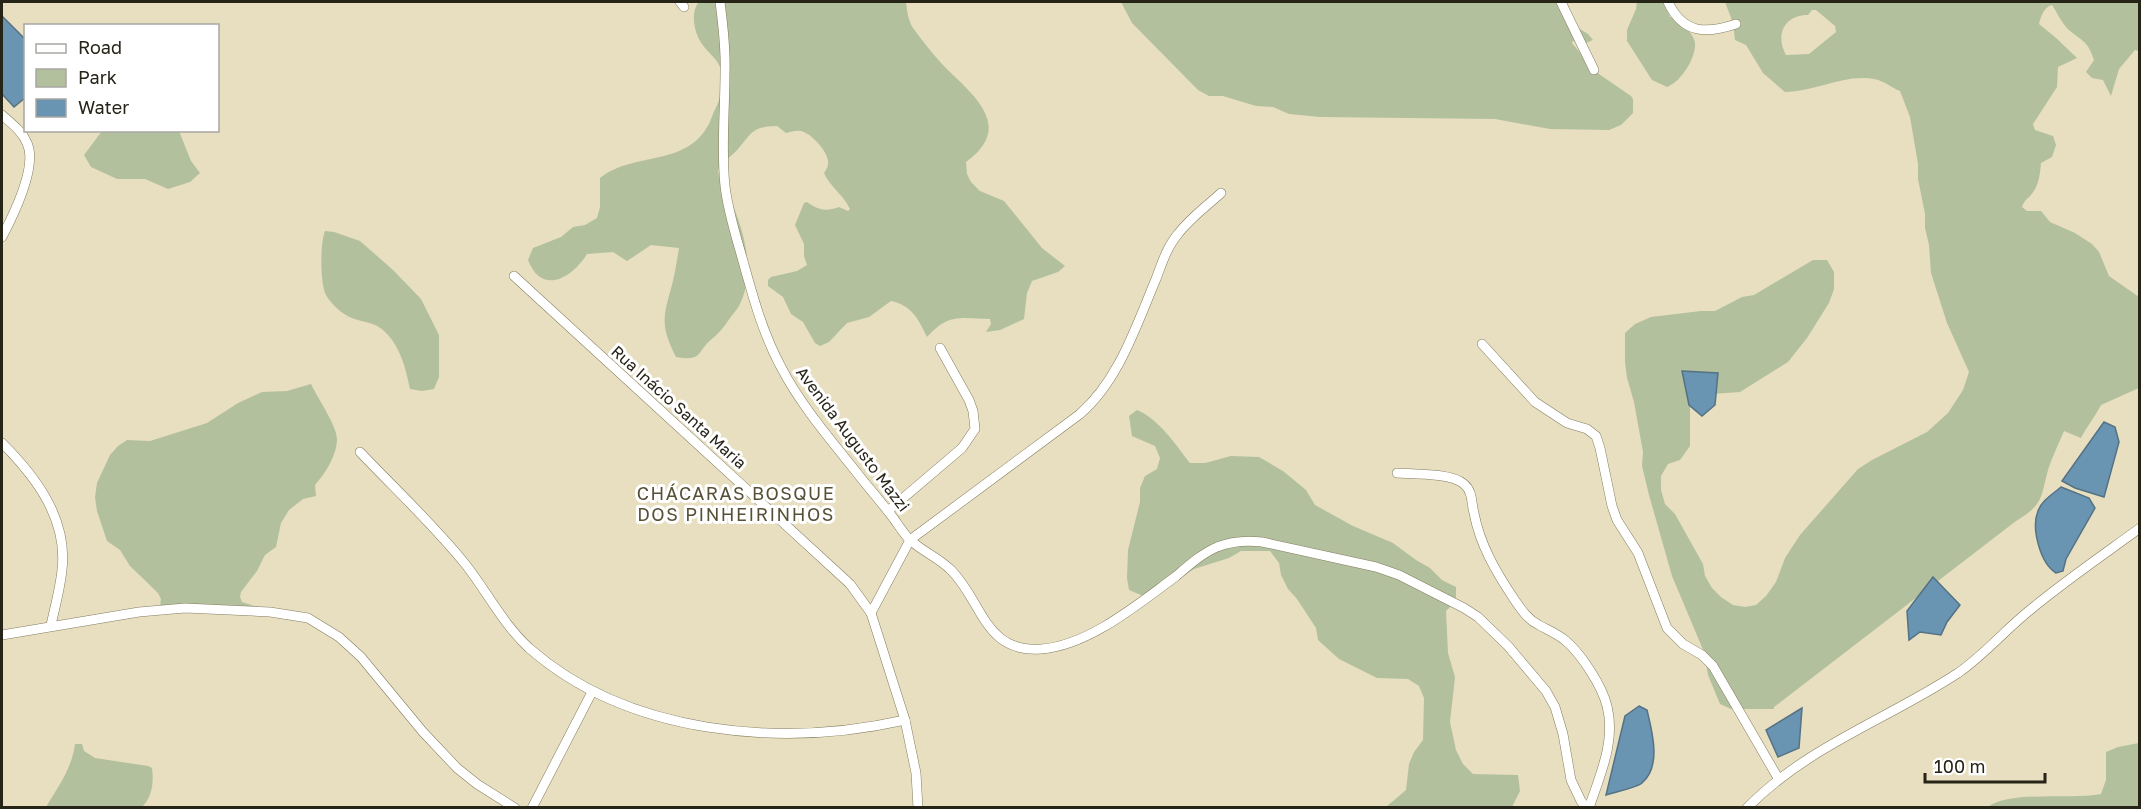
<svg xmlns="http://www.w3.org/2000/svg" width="2141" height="809" font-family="'Golos Text',sans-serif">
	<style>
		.green { fill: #b3c09e; fill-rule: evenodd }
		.water { fill: #6994b2; stroke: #557284; stroke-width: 1.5 }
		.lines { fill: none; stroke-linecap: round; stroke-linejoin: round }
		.minor-casing { stroke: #837c5f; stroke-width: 10 }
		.minor { stroke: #fff; stroke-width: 9 }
		.labels { text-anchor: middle; stroke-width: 6; stroke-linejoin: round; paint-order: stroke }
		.street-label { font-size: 16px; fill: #262317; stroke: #fff }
		.neighbourhood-label { font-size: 18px; letter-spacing: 1.5px; fill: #575036; stroke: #fff }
	</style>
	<rect width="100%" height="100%" fill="#e7dfc0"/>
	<!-- green -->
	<g class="green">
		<path d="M699 2H906C907 11 908 20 913 28 922 40 932 53 942 64 970 93 1017 125 966 162L967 174 971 182 980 191 1004 201 1042 248 1065 266 1058 272 1032 281 1027 293 1024 319 1000 330 986 332 991 324 990 319C961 318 948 313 927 337 918 318 911 305 891 301L869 317 847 323 829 342 820 346 815 343 803 322 791 314 783 297 768 286V280L771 277 797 271 807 265 804 256V244L795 225 804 203 807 202C818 210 826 212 839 207L848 211 850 209C843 194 830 187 824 173 826 170 828 167 828 164 830 153 811 133 801 131 796 130 791 132 786 133L777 126C751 127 753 132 738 149 730 158 725 159 718 170 719 174 719 180 721 184 724 192 731 198 734 208 746 239 755 275 739 306 736 311 731 316 728 321 723 328 719 333 713 338 696 351 704 362 676 357 660 325 663 317 672 285 675 273 677 260 679 248L651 245 627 261 613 252 587 254C572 278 542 296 528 260L533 248 561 237 573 227 585 225 597 218 600 207V178C637 149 694 170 713 114 715 109 719 102 720 97 721 89 723 78 721 70 718 59 708 53 702 44 694 33 690 12 699 2Z"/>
		<polygon points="1121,2 1560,2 1575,26 1588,34 1593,40 1586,43 1573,41 1572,43 1596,72 1631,96 1633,99 1633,113 1621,125 1609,130 1550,129 1495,119 1320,117 1289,114 1273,107 1256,106 1223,96 1209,96 1198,90 1132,23"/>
		<path d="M1637 2H1668L1667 9 1670 17 1679 19C1684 25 1694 35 1695 43 1696 58 1681 82 1667 87L1652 80 1627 41V30L1636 9Z"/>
		<path d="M1725 2H2139V51L2135 50 2119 69 2111 96 2103 80 2092 78 2086 72 2094 60C2088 41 2082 41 2069 30 2062 24 2057 12 2052 5 2044 7 2041 16 2039 24L2055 37 2077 58 2058 67 2057 87 2033 124 2035 130 2053 136 2056 145 2052 157 2041 163C2040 174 2039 187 2030 196 2026 200 2024 201 2022 207L2027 211H2041L2050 222 2075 233 2092 244 2099 252 2109 276 2139 297V388L2101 405C2095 417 2087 426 2081 438L2064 431C2059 443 2053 455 2049 467 2040 496 2046 503 2016 521L1774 707V709H1731L1720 704 1708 675 1704 652 1672 576 1649 495 1642 466 1643 452 1634 402 1627 378 1625 362V333L1635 324 1651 317 1701 311H1715L1742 297 1754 295 1813 260H1827L1834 272V289L1829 303 1807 338 1788 362 1740 392 1712 394 1690 403V446L1680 460 1668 464 1661 476V490L1665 504 1675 514 1703 564 1705 576 1712 588 1721 597 1733 605 1745 607 1756 605 1766 596 1776 582 1785 558 1800 535 1858 469 1872 460 1927 432 1948 413 1963 390 1969 372 1947 323 1931 273 1929 245 1925 228V214L1918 179V164L1910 117 1900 91C1892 88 1883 80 1874 79 1843 74 1815 92 1785 92L1763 73 1746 45 1735 40 1733 23ZM1812 10H1816L1835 26 1836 32 1809 54 1786 55C1775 35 1784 15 1808 15Z"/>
		<polygon points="102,131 179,131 191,161 200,173 190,182 168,189 145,179 117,179 91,167 84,155"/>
		<path d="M325 231 334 232 360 241 393 270 421 299 439 335V377L434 389 422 391 410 389C406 369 400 345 384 331 373 320 358 323 346 315 340 312 329 301 326 295 320 284 320 243 325 231Z"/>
		<path d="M311 384C317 397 337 426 337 439 337 455 325 474 315 485L316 496 303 499 289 510 281 523 276 547 265 555 257 571 241 592 240 597 242 602 261 608 160 606 161 599 158 593 130 566 120 550 107 541 97 511 95 497 97 483 110 455 118 446 127 440 150 441 207 423 238 403 262 392 287 391Z"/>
		<path d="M1137 410C1160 420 1175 444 1190 463H1205L1231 456 1259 457 1283 471 1306 490 1315 505 1353 526 1393 543 1416 560 1430 568 1442 580 1456 587V601L1446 611 1448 653 1455 677 1450 722 1456 750 1463 764 1473 774 1518 775 1520 791 1512 807H1386L1406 790 1409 764 1414 752 1423 740 1424 698 1419 686 1408 679 1377 678 1339 659 1318 640 1316 628 1297 599 1288 589 1281 575 1279 563 1270 551H1241L1229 558 1194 569 1155 595H1141L1129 590 1127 578 1128 550 1140 502V488L1145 476 1157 469 1160 458 1155 446 1132 436 1129 416Z"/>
		<path d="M2139 743V807H1988C2010 790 2072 800 2101 794L2106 780V752L2118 747Z"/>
		<path d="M75 744H82L84 751 95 758 148 766 152 768C154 783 152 797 142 807H46C58 787 72 768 75 744Z"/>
	</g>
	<!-- water -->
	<g class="water">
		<polygon points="2,16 25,39 25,98 14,107 2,94"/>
		<polygon points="1682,371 1718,373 1715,405 1702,416 1689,405"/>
		<polygon points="2104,422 2115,427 2119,442 2104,497 2075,488 2062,481"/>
		<path d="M2061 487 2089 498 2095 508 2066 559 2063 571 2056 573C2040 563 2031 528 2038 511 2042 500 2053 494 2061 487Z"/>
		<polygon points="1933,577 1960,605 1947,622 1941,635 1920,632 1909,640 1907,611"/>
		<path d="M1639 706 1647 710C1652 731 1662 766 1642 783 1636 788 1615 792 1606 795L1625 716Z"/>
		<polygon points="1802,708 1799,748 1778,757 1766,730"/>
	</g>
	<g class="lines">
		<!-- minor casing -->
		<g class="minor-casing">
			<g id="minor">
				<polyline points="680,2 684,7"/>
				<path d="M720 2C723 25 726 49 725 73 725 111 721 149 725 186 728 212 736 236 743 261 753 297 763 334 781 367 802 408 837 447 865 483 875 495 885 507 894 519 899 526 904 534 910 540 922 551 939 558 951 570 983 602 984 653 1041 649 1088 646 1138 604 1175 577 1188 566 1201 554 1217 547 1232 541 1246 540 1262 542L1376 567 1399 575 1464 608 1478 617 1508 646 1546 691 1555 707 1563 734 1571 780 1581 801 1587 808"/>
				<polyline points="1561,2 1594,70"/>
				<path d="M1668 2C1683 34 1706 34 1736 24"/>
				<path d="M2 115C11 123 22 131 27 143 38 166 13 216 2 237"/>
				<polyline points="514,276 850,584 871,613 905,720 916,773 918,808"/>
				<polyline points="1482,344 1535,402 1567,423 1587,429 1596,436 1600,448 1612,506 1617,520 1638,553 1667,628 1683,644 1702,655 1713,666 1778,778"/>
				<path d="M2 443C36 477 68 519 62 570 60 589 55 607 51 625"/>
				<path d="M360 452C395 489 434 525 466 565 487 592 503 624 529 648 628 735 781 748 905 720"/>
				<path d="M1397 473C1413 474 1452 473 1464 484 1473 492 1471 502 1474 513 1480 545 1496 572 1514 599 1521 609 1528 620 1539 625 1548 630 1558 634 1566 641 1582 655 1602 686 1607 706 1616 741 1600 775 1589 808"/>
				<polyline points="888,511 962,448 975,429 973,411 969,400 940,348"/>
				<path d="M871 613 910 540 1080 414C1119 380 1136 326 1156 279 1162 263 1167 247 1178 234 1190 218 1207 206 1221 193"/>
				<polyline points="2,635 139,612 185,608 270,612 308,618 339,637 361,657 423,732 457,768 477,784 515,808"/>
				<polyline points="532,808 592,692"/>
				<path d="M1747 808C1806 747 1888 719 1958 673 1984 655 2005 630 2030 610 2065 581 2103 555 2140 528"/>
			</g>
		</g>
		<!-- minor -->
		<use href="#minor" class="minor"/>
	</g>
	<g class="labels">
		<!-- street labels -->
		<g class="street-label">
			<text transform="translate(679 407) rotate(42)" y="6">Rua Inácio Santa Maria</text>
			<text transform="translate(853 439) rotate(53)" y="6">Avenida Augusto Mazzi</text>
		</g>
		<!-- neighbourhood labels -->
		<g class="neighbourhood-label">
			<text x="736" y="500">CHÁCARAS BOSQUE<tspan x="736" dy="21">DOS PINHEIRINHOS</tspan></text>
		</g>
	</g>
	<!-- border -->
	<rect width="2141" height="809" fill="none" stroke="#262317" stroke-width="6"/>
	<!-- legend -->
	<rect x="24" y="24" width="195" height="108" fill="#ffffff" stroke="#a8a7a2" stroke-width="1.5"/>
	<rect x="36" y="44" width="30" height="9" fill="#ffffff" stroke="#a8a7a2" stroke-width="1.5"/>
	<text x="78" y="54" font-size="18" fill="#262317">Road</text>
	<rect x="36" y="69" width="30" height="18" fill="#b3c09e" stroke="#a8a7a2" stroke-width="1.5"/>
	<text x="78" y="84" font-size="18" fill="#262317">Park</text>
	<rect x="36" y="99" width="30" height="18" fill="#6994b2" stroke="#a8a7a2" stroke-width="1.5"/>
	<text x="78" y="114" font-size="18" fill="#262317">Water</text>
	<!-- scale -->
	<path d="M1925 773v9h120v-9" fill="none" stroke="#262317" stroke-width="3"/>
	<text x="1934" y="773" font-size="18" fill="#262317" stroke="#ffffff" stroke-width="4.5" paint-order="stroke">100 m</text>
</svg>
